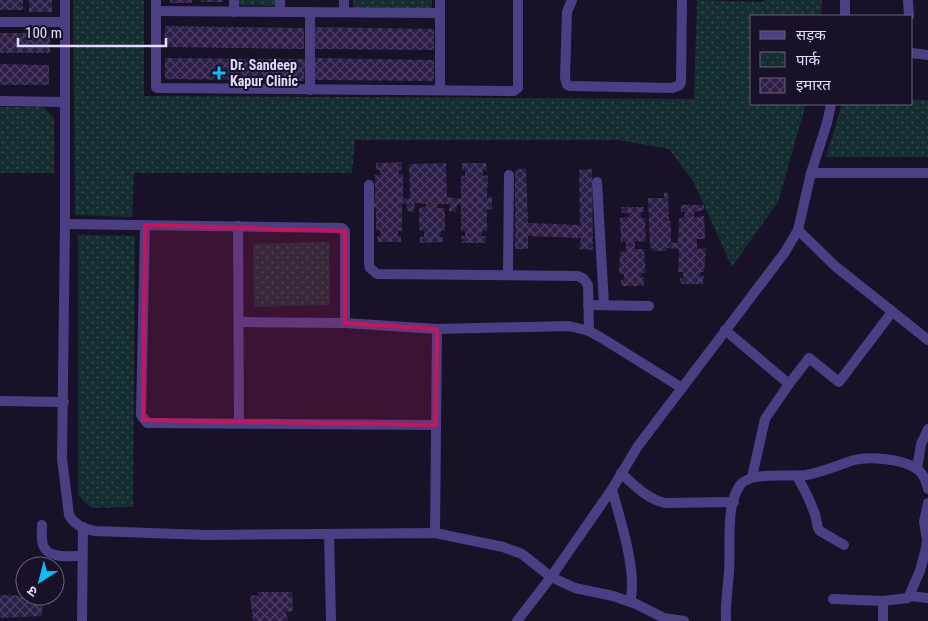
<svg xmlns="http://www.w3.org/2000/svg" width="928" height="621" font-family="'Roboto Condensed','Noto Sans Devanagari',sans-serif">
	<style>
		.park { fill: url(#park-dots) }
		.building { fill: url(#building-cross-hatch) }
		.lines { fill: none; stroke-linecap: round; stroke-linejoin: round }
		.minor { stroke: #4b3f84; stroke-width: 10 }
		.marked { fill: #c2185b; fill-opacity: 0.2; stroke: #c2185b; stroke-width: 4; stroke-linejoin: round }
		.poi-dot { fill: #0fbbf4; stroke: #181128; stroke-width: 2 }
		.labels { text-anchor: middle; stroke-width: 4; stroke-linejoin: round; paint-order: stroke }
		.poi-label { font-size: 14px; font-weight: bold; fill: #e3dafd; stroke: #181128; text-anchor: start }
	</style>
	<defs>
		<pattern id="park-dots" width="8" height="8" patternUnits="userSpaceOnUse" patternTransform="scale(1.25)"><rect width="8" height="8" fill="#142e31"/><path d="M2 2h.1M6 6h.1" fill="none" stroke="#364c50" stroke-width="1.8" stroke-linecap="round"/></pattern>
		<pattern id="building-cross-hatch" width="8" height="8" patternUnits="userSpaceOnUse" patternTransform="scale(1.25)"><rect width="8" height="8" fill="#2d1e48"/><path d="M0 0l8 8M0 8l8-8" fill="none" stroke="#4b3e63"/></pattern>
	</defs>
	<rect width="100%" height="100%" fill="#181128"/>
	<!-- park -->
	<g class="park">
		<polygon points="73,0 144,0 144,96 694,99 697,0 764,2 764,0 822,0 821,16 752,16 752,104 806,104 778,202 732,267 694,183 669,149 618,140 355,140 352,173 134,173 132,217 75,215"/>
		<polygon points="239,0 275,0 275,6 239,5"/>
		<rect x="353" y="0" width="79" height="8"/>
		<polygon points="912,100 928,100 928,157 826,157 842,104 912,104"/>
		<polygon points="0,107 44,107 54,118 54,173 0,173"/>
		<polygon points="78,235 135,236 133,507 91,508 78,495"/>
		<polygon points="329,242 330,305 254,307 253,244"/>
	</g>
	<!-- building -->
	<g class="building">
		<rect x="0" y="0" width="23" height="10"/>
		<rect x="29" y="0" width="23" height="12"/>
		<rect x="170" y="0" width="22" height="3"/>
		<rect x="201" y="0" width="22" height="2"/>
		<polygon points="165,26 304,28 304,49 164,47"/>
		<polygon points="314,27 434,29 434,50 314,49"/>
		<rect x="0" y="33" width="50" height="20"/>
		<polygon points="165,58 305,59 304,81 165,79"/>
		<polygon points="314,58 434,60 434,81 314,80"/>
		<polygon points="0,64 49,65 49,85 0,85"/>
		<polygon points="402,162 402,169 399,170 399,174 403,174 403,198 410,199 409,164 446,163 447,197 461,199 461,175 465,176 465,170 462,170 462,163 486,163 487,171 483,170 483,176 488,175 487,198 492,197 492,209 487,210 487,231 482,231 482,236 486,236 486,243 462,243 461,236 465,236 465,231 461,231 461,205 457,204 456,212 449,211 449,204 438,204 437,208 445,208 445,231 441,231 440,237 443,237 443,242 420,243 420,236 424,237 424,231 419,230 419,208 426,207 426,204 415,203 414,212 407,211 407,204 402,203 402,231 398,231 398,236 401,236 401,242 378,242 377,236 380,236 380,230 376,230 376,209 372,208 371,197 375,197 375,175 380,175 380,170 376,170 376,163"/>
		<polygon points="526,168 528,223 580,225 579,170 592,169 593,250 579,249 581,238 528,236 528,249 515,249 515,170"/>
		<polygon points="664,192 668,193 669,221 671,221 671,242 678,243 679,219 684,217 685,212 681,212 681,205 704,205 704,210 694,212 694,217 704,216 705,239 697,239 697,249 706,248 704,272 701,272 700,276 704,276 703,284 681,284 680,278 683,278 683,272 678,272 679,249 667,248 667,251 653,251 653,248 650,249 648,198 664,198"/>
		<polygon points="621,207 644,207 644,212 641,212 641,218 645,218 646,242 635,241 635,249 644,249 646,273 642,273 641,278 644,277 644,286 621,286 621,280 624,279 624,274 619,274 620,252 626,251 626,242 621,242 620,218 629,217 629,213 622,213"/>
		<polygon points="258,592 292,592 293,611 286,612 288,621 253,621 250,595 258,596"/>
		<polygon points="0,595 43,596 42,616 0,618"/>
	</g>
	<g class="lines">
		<!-- minor -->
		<g class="minor">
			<path d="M65 0V224L62 458 69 515C75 526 84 528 94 531L206 535 435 533 503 547 522 554 551 577 575 588 613 596 636 604 664 618 684 621"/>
			<polyline points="156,0 156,87 157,88 514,91 518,88 518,0"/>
			<polyline points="572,0 567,12 565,78 567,85 570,86 672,88 680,85 681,82 682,0"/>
			<polyline points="845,0 845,16"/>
			<polyline points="908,0 909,16"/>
			<polyline points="156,11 440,13"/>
			<polyline points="234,12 234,0"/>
			<polyline points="280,12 280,0"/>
			<polyline points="310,12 310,90"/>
			<polyline points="344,12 344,0"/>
			<polyline points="0,22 65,22"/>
			<polyline points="912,53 928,55"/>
			<polyline points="440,90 440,0"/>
			<polyline points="0,101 65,102"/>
			<polyline points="831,104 827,123 811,173 798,230 835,266 928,340"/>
			<polyline points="811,173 928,173"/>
			<polyline points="597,182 604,305"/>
			<polyline points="369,185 369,264 370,268 377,274 578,276 584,279 588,285 589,331"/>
			<polyline points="65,224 342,228 345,231 345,323"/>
			<polyline points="145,225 141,415 147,423 436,425"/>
			<polyline points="238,226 239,423"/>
			<polyline points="508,275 509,175"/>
			<polyline points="588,305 649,306"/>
			<polyline points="239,322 345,323 437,329 569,326 589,331 600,337 682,388"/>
			<polyline points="725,330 789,384 809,358 839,382 892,312"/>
			<polyline points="0,401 64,402"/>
			<polyline points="917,469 921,444 928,429"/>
			<path d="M621 473C634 485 647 499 665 503L734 502"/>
			<polyline points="797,476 808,497 815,514 818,528 820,531 844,545"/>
			<polyline points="752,477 765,419 789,384"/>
			<path d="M612 489C620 520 638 572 630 602"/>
			<path d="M42 525C42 531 41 539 43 545 47 559 71 556 82 556"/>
			<polyline points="435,533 437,329"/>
			<polyline points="329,534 331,621"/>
			<polyline points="910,596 928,598"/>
			<polyline points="833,599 883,601"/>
			<polyline points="82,621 83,527"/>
			<polyline points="517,621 551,577 612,489 638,446 785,252 798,230"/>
			<path d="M726 621C725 604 728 588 729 571 731 547 725 506 740 485 751 471 789 477 806 475 823 472 838 465 854 460 869 456 904 459 917 469 924 474 926 481 928 489"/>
			<polyline points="883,621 883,601 908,598 920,571 926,548 927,540 924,522 928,503"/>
		</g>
	</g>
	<!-- marked area -->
	<path class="marked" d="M145 225 345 231V323L437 329 436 425 143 420Z"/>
	<!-- markers -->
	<path class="poi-dot" d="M216.5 65.5h5v5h5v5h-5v5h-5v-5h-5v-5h5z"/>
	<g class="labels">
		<!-- poi labels -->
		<g class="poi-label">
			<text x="230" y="70">Dr. Sandeep<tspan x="230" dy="16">Kapur Clinic</tspan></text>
		</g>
	</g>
	<!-- legend -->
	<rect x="750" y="15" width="162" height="90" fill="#181128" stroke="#69617d"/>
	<rect x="760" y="31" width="25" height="8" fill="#4b3f84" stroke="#69617d"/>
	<text x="796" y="40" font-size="15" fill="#e3dafd">सड़क</text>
	<rect x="760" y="52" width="25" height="15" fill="url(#park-dots)" stroke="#69617d"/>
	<text x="796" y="65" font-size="15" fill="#e3dafd">पार्क</text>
	<rect x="760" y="78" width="25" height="15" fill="url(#building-cross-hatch)" stroke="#69617d"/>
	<text x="796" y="90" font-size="15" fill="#e3dafd">इमारत</text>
	<!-- north arrow -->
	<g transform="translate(40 581) rotate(216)"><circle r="24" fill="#181128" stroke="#69617d"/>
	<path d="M0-4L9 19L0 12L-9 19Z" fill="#0fbbf4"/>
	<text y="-8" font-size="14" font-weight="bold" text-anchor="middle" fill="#e3dafd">उ</text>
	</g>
	<!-- scale -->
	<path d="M18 38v8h148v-8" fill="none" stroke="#e3dafd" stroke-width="2.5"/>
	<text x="25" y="38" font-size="15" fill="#e3dafd" stroke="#181128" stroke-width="4" paint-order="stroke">100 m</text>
</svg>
